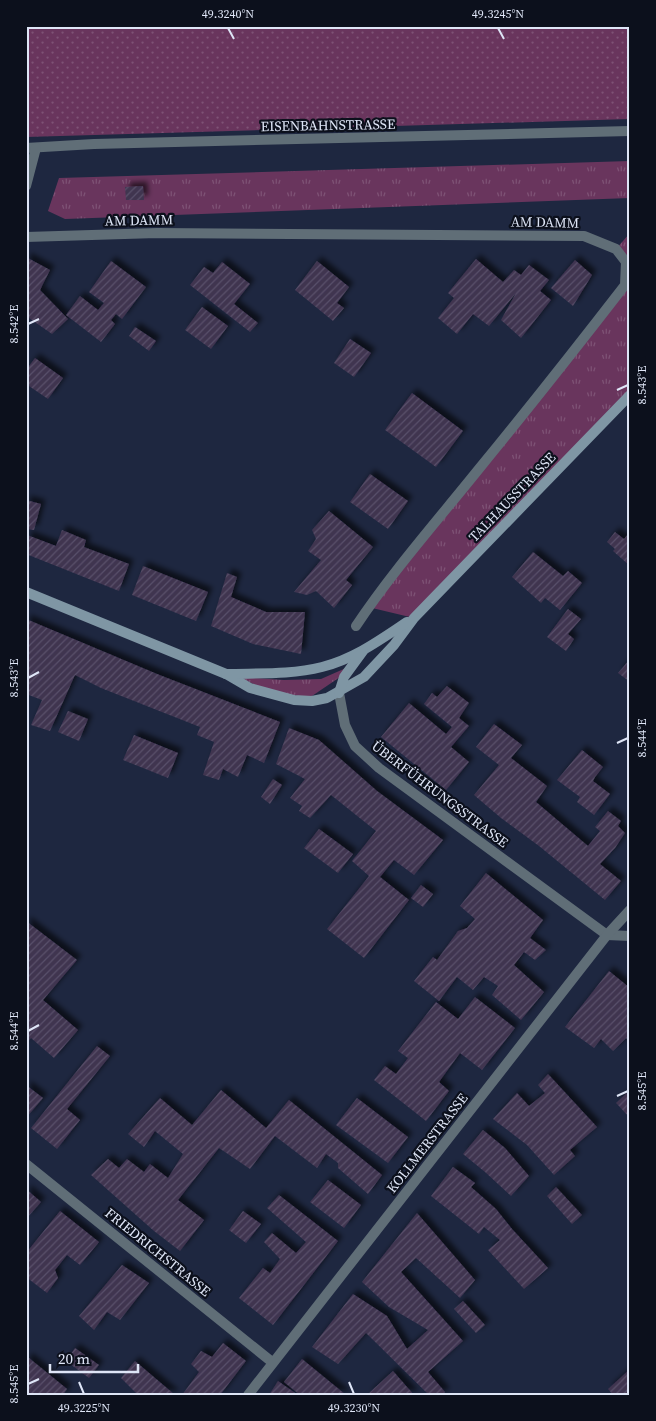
<svg xmlns="http://www.w3.org/2000/svg" width="656" height="1421" font-family="'Source Serif 4',serif">
	<style>
		.grass { fill: url(#grass-tufts) }
		.park { fill: url(#park-dots) }
		.building { fill: url(#building-hatch); filter: url(#shadow) }
		.lines { fill: none; stroke-linecap: round; stroke-linejoin: round }
		.minor { stroke: #606e77; stroke-width: 10 }
		.secondary { stroke: #7f96a4; stroke-width: 10 }
		.ticks { fill: none; stroke: #dee5f6; stroke-width: 2 }
		.labels { text-anchor: middle; stroke-width: 4.5; stroke-linejoin: round; paint-order: stroke }
		.street-label { font-size: 14px; fill: #dee5f6; stroke: #0c101c }
		.neatline { fill: none; stroke: #dee5f6; stroke-width: 2 }
		.ticks-label { font-size: 12px; text-anchor: middle; fill: #dee5f6 }
	</style>
	<defs>
		<pattern id="grass-tufts" width="24" height="20" patternUnits="userSpaceOnUse" patternTransform="scale(1.25)"><rect width="24" height="20" fill="#69355d"/><path d="M3 7l-1-3M5 7V3M7 7l1-3M15 17l-1-3M17 17v-4M19 17l1-3" fill="none" stroke="#7e5275"/></pattern>
		<pattern id="park-dots" width="8" height="8" patternUnits="userSpaceOnUse" patternTransform="scale(1.25)"><rect width="8" height="8" fill="#69355d"/><path d="M2 2h.1M6 6h.1" fill="none" stroke="#7e5275" stroke-width="1.8" stroke-linecap="round"/></pattern>
		<pattern id="building-hatch" width="6" height="6" patternUnits="userSpaceOnUse" patternTransform="scale(1.25)"><rect width="6" height="6" fill="#3f3450"/><path d="M-1 1l2-2M0 6l6-6M5 7l2-2" fill="none" stroke="#5a516a"/></pattern>
		<filter id="shadow"><feDropShadow dx="4.5" dy="-4.5" stdDeviation="2.5" flood-color="#0009"/></filter>
	</defs>
	<rect width="100%" height="100%" fill="#1e2740"/>
	<!-- grass -->
	<g class="grass">
		<polygon points="630,161 630,198 65,219 48,211 59,178"/>
		<polygon points="630,233 630,395 414,618 368,607 625,285 626,262 616,249"/>
		<polygon points="346,668 343,675 312,696 303,697 266,690 239,677 284,680 321,679"/>
	</g>
	<!-- park -->
	<polygon class="park" points="26,26 630,26 630,119 26,137"/>
	<!-- building -->
	<g class="building">
		<polygon points="143,186 144,200 126,200 125,187"/>
		<polygon points="26,257 50,270 40,290 68,319 52,334 26,316"/>
		<polygon points="476,259 503,282 514,270 521,275 529,265 549,280 540,291 551,300 521,338 501,320 516,293 489,326 473,314 457,334 438,318 454,298 448,293"/>
		<polygon points="575,260 592,275 573,306 551,288"/>
		<polygon points="111,261 146,287 122,319 116,314 111,320 115,324 101,342 66,315 80,296 98,310 104,303 89,292"/>
		<polygon points="317,261 349,287 337,303 344,308 333,321 295,290"/>
		<polygon points="222,262 250,284 234,304 258,323 250,332 190,285 204,267 213,273"/>
		<polygon points="202,307 228,326 211,349 185,330"/>
		<polygon points="135,327 156,341 149,351 129,336"/>
		<polygon points="350,339 371,353 354,377 334,363"/>
		<polygon points="35,358 63,378 48,399 26,384 26,370"/>
		<polygon points="412,393 463,431 436,467 385,430"/>
		<polygon points="370,474 408,501 388,529 350,502"/>
		<polygon points="26,500 41,504 34,530 26,529"/>
		<polygon points="329,511 373,547 346,580 352,585 334,608 316,591 307,595 294,592 321,560 308,551 316,539 312,530"/>
		<polygon points="62,530 86,540 84,547 129,564 119,591 26,554 27,535 56,546"/>
		<polygon points="615,532 624,539 630,532 630,566 613,551 615,549 607,542"/>
		<polygon points="533,552 563,576 568,571 582,583 560,610 545,598 541,603 512,577"/>
		<polygon points="143,566 208,592 196,621 132,595"/>
		<polygon points="227,573 237,577 231,597 266,612 305,612 301,654 253,644 211,626"/>
		<polygon points="568,609 581,619 568,634 574,639 566,651 547,637"/>
		<polygon points="26,619 157,674 280,722 264,763 247,755 238,777 223,769 219,780 203,775 214,742 197,735 200,727 101,688 75,675 50,731 31,725 42,700 26,694"/>
		<polygon points="630,659 630,682 618,673"/>
		<polygon points="447,686 469,703 459,718 469,726 451,747 469,762 446,790 381,737 409,703 446,734 452,727 424,704 432,693 437,697"/>
		<polygon points="68,711 88,719 79,741 58,732"/>
		<polygon points="494,724 522,745 511,758 547,786 536,802 588,846 600,831 595,827 608,811 621,821 618,826 625,833 615,848 600,864 621,881 605,900 539,846 501,818 474,795 499,765 476,747"/>
		<polygon points="289,728 319,740 377,791 443,840 414,875 394,860 380,877 409,900 364,958 327,929 369,876 352,861 376,831 331,795 310,818 299,811 302,806 290,798 305,779 276,764"/>
		<polygon points="134,735 178,753 168,778 123,760"/>
		<polygon points="582,750 603,767 595,777 593,781 610,794 594,815 577,802 580,797 557,780"/>
		<polygon points="273,779 282,785 270,804 261,797"/>
		<polygon points="319,829 353,854 338,873 304,848"/>
		<polygon points="486,873 543,920 530,938 546,950 535,960 524,952 514,965 544,992 521,1020 492,995 498,986 484,977 473,990 457,977 439,1001 414,981 433,957 437,960 458,931 467,928 475,919 460,906"/>
		<polygon points="421,885 433,894 423,907 411,898"/>
		<polygon points="26,921 77,960 43,1000 78,1030 54,1058 31,1038 26,1044"/>
		<polygon points="609,971 630,988 630,1042 626,1038 613,1051 601,1039 594,1048 565,1027"/>
		<polygon points="475,997 515,1028 482,1070 460,1053 439,1082 449,1091 426,1121 374,1080 385,1066 396,1074 408,1058 398,1051 436,1002 458,1019"/>
		<polygon points="97,1046 110,1056 67,1109 80,1120 57,1149 31,1128"/>
		<polygon points="548,1074 597,1127 570,1150 575,1156 554,1175 527,1145 493,1119 517,1093 529,1106 545,1093 538,1085"/>
		<polygon points="26,1085 43,1098 26,1118"/>
		<polygon points="221,1090 266,1128 289,1100 382,1175 368,1194 338,1168 338,1163 326,1154 317,1168 275,1136 250,1169 219,1148 178,1200 204,1220 180,1251 154,1231 91,1175 108,1159 119,1168 127,1159 144,1172 150,1164 168,1178 183,1154 155,1131 144,1147 128,1134 160,1098 192,1125"/>
		<polygon points="630,1090 630,1118 616,1103"/>
		<polygon points="357,1098 408,1137 388,1163 336,1125"/>
		<polygon points="483,1130 505,1148 529,1176 511,1196 485,1172 463,1154"/>
		<polygon points="453,1167 475,1183 471,1187 496,1209 512,1229 548,1268 524,1289 488,1250 500,1240 484,1227 479,1234 431,1196"/>
		<polygon points="328,1180 361,1205 344,1228 310,1202"/>
		<polygon points="556,1187 582,1215 572,1224 547,1196"/>
		<polygon points="26,1189 41,1202 26,1219"/>
		<polygon points="279,1195 338,1241 273,1325 239,1298 263,1268 270,1273 280,1259 264,1242 272,1233 296,1253 306,1242 267,1208"/>
		<polygon points="60,1211 99,1242 80,1265 67,1255 55,1270 58,1278 47,1293 26,1277 26,1253"/>
		<polygon points="243,1211 261,1224 246,1243 229,1230"/>
		<polygon points="417,1213 475,1280 460,1298 416,1258 401,1272 463,1341 428,1372 445,1392 442,1395 429,1395 366,1333 338,1364 312,1347 353,1294 387,1316 407,1349 428,1330 389,1307 362,1282"/>
		<polygon points="122,1265 149,1283 120,1320 107,1312 94,1330 79,1316"/>
		<polygon points="463,1301 485,1325 476,1333 454,1309"/>
		<polygon points="223,1343 246,1361 220,1395 182,1395 199,1372 191,1364 201,1351 212,1357"/>
		<polygon points="75,1348 99,1365 89,1378 66,1361"/>
		<polygon points="29,1358 67,1389 63,1395 26,1395 26,1359"/>
		<polygon points="302,1359 346,1395 300,1395 284,1382"/>
		<polygon points="135,1361 175,1395 138,1395 121,1378"/>
		<polygon points="630,1369 630,1395 613,1395 608,1389"/>
		<polygon points="393,1371 414,1395 367,1395"/>
		<polygon points="278,1381 298,1395 269,1395"/>
	</g>
	<g class="lines">
		<!-- minor -->
		<g class="minor">
			<polyline points="26,148 94,144 630,131"/>
			<polyline points="26,186 36,148"/>
			<path d="M26 237 157 233 584 236 616 249 626 262 625 285C577 347 528 409 478 470 437 521 392 572 356 626"/>
			<polyline points="339,693 345,725 355,746 379,768 607,935 630,936"/>
			<polyline points="26,1164 272,1362"/>
			<polyline points="248,1395 607,935 630,910"/>
		</g>
		<!-- secondary -->
		<g class="secondary">
			<polyline points="26,592 226,674 250,688 294,700 312,701 327,698 364,677 394,645 414,618 630,395"/>
			<path d="M226 674C258 673 291 675 322 667 354 659 380 640 407 622"/>
			<polyline points="339,693 344,677 363,651"/>
		</g>
	</g>
	<!-- ticks -->
	<path class="ticks" d="M228 28 234 39M498 28 504 39M28 324 39 319M617 390 628 385M28 678 39 672M617 743 628 738M28 1031 39 1025M617 1096 628 1091M79 1382 84 1394M349 1382 354 1394M28 1384 39 1379"/>
	<g class="labels">
		<!-- street labels -->
		<g class="street-label">
			<text transform="translate(328 125) rotate(-1)" y="5">EISENBAHNSTRASSE</text>
			<text transform="translate(139 220) rotate(-1)" y="5">AM DAMM</text>
			<text transform="translate(545 222) rotate(1)" y="5">AM DAMM</text>
			<text transform="translate(512 497) rotate(-46)" y="5">TALHAUSSTRASSE</text>
			<text transform="translate(440 794) rotate(37)" y="5">ÜBERFÜHRUNGSSTRASSE</text>
			<text transform="translate(427 1143) rotate(-52)" y="5">KOLLMERSTRASSE</text>
			<text transform="translate(158 1252) rotate(39)" y="5">FRIEDRICHSTRASSE</text>
		</g>
	</g>
	<!-- border -->
	<rect width="656" height="1421" fill="none" stroke="#0c101c" stroke-width="55"/>
	<!-- scale -->
	<path d="M50 1364v8h88v-8" fill="none" stroke="#dee5f6" stroke-width="2.5"/>
	<text x="58" y="1364" font-size="15" fill="#dee5f6" stroke="#0c101c" stroke-width="4" paint-order="stroke">20 m</text>
	<rect x="28" y="28" width="600" height="1366" class="neatline"/>
	<g class="ticks-label">
		<text x="228" y="18">49.3240°N</text>
		<text x="498" y="18">49.3245°N</text>
		<text transform="translate(14 324) rotate(-90)" y="4">8.542°E</text>
		<text transform="translate(642 385) rotate(-90)" y="4">8.543°E</text>
		<text transform="translate(14 678) rotate(-90)" y="4">8.543°E</text>
		<text transform="translate(642 738) rotate(-90)" y="4">8.544°E</text>
		<text transform="translate(14 1031) rotate(-90)" y="4">8.544°E</text>
		<text transform="translate(642 1091) rotate(-90)" y="4">8.545°E</text>
		<text transform="translate(14 1384) rotate(-90)" y="4">8.545°E</text>
		<text x="84" y="1412">49.3225°N</text>
		<text x="354" y="1412">49.3230°N</text>
	</g>
</svg>
